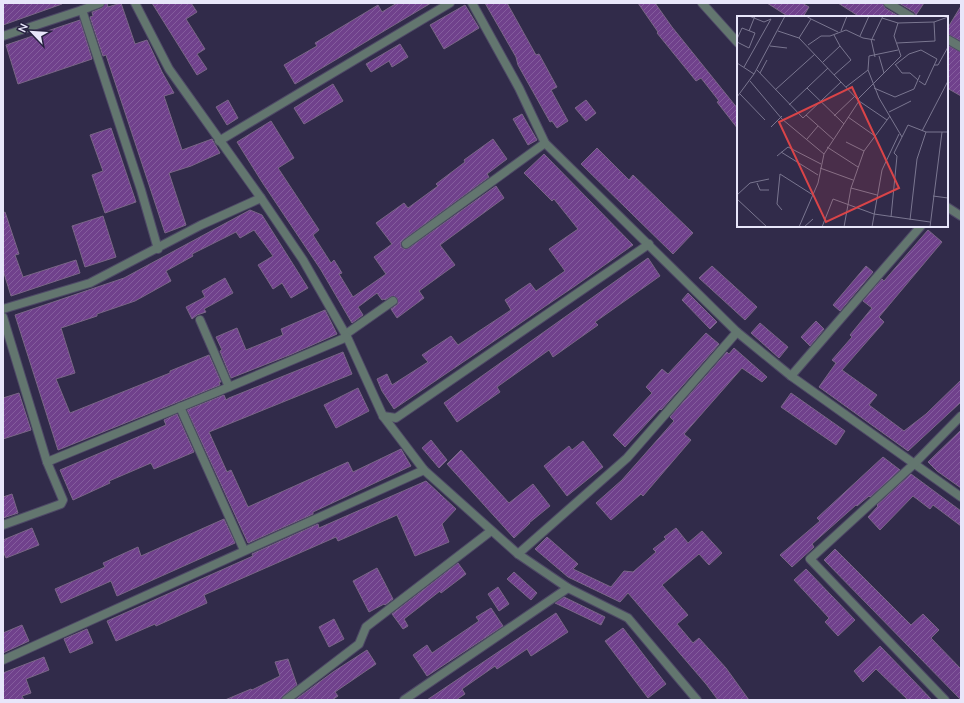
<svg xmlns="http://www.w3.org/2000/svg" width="964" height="703" font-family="'Nunito Sans',sans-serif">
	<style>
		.building { fill: url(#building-hatch); stroke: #7a6687 }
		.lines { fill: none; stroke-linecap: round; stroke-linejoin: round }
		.street-casing { stroke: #4e4966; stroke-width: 10 }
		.street { stroke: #63766f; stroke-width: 8 }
		.inset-road { fill: none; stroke: #7a7690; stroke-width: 1 }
		.view { fill: #d94448; fill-opacity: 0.15; stroke: #d94448; stroke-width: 2 }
		.inset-edge { fill: none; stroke: #e8e6fa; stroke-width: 2 }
	</style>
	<defs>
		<pattern id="building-hatch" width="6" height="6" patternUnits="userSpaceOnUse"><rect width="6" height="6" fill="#70418c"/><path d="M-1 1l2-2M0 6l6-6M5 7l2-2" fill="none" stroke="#845c9d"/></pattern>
	</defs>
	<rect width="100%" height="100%" fill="#312b4a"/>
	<!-- building -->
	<g class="building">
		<polygon points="3,3 62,3 62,4 3,25"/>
		<polygon points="105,3 107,3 108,7 121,3 135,44 147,40 162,72 174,93 164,96 182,150 212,139 220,153 191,166 169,173 186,225 165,233 106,55 103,56 90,17 93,16 92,12 102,8"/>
		<polygon points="152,3 191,3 197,12 186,19 205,49 197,54 207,69 197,75"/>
		<polygon points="397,3 431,3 295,84 284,65 317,46 315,43 378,5 382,12"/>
		<polygon points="485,3 507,3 536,55 539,54 557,87 551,90 568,121 557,128 552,121 550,122 518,65 516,57"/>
		<polygon points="638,3 655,3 672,27 738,109 738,129 717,102 719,101 701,78 696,81 657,33 658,32"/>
		<polygon points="767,3 802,3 809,7 803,17 789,17"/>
		<polygon points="838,3 883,3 885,8 900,17 860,17"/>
		<polygon points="899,3 924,3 916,15 914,12"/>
		<polygon points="465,5 479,28 444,49 430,25"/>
		<polygon points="961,6 961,41 947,34 947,29"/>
		<polygon points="80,20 92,59 18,84 6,45"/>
		<polygon points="400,44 408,57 392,67 389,61 371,72 366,64"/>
		<polygon points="947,45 961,52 961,96 947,88"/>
		<polygon points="333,84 343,101 304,124 294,108"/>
		<polygon points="228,100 238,118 227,125 216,107"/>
		<polygon points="586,100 596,113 586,121 575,108"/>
		<polygon points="522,114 537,140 528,145 513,119"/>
		<polygon points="271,121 294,158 278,168 319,230 313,235 331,263 334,260 342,273 339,274 353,297 386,274 374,257 392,244 376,223 404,203 408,208 438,186 436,184 465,162 464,160 493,139 507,159 487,174 489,177 403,240 401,242 401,247 404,249 409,248 496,186 504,198 440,245 455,265 419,291 424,298 397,318 391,309 398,304 397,298 392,296 385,300 384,299 382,300 377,293 358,307 363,315 352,323 321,270 262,182 237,142"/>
		<polygon points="111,128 136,202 105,213 92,175 103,171 90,135"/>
		<polygon points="597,148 629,180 633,175 693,233 673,254 581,164"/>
		<polygon points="544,154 633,245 575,286 394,409 382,391 377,379 387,374 392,385 428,362 422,355 451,336 458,345 511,310 505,300 530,283 536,291 565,271 549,249 578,229 554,199 552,201 524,173"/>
		<polygon points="250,210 262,215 308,288 291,298 282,283 273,289 258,265 273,256 254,230 240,238 236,232 192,254 193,256 166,271 171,281 135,301 97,314 97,316 61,328 75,373 56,379 70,413 170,373 170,371 209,355 221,382 219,382 220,385 58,450 15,315 124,278"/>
		<polygon points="5,212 19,254 15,255 23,277 76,260 80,273 11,296 3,270 3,213"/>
		<polygon points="103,216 116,257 85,267 72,226"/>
		<polygon points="928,230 942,242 879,317 884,322 842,370 877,395 869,405 904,431 926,414 961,380 961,402 908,451 819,387 836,363 832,360 852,337 850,335 872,308 863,301 882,279 884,281"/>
		<polygon points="648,258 660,276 595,322 598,325 553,357 549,350 497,387 500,392 457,422 444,403"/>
		<polygon points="712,266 757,307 745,320 699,278"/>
		<polygon points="866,266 873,272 840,311 833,305"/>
		<polygon points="225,278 233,293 204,309 206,312 197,315 192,319 186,307 205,297 202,291"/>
		<polygon points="688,293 717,322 710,329 682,300"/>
		<polygon points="325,310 337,334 292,354 231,378 220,351 222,350 216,337 237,328 246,350 283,335 281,329"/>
		<polygon points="816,321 824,329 810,346 801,337"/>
		<polygon points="760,323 788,347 779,358 751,333"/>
		<polygon points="706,333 719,344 661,410 660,409 625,447 613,435 652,393 646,387 662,369 668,374"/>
		<polygon points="734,348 767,377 762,382 742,368 684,434 691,440 643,496 641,494 611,520 596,503 622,480 674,421 670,417 727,352 729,354"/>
		<polygon points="343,352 352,374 209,432 227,472 231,470 248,507 348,462 353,472 401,449 411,466 313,512 313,514 248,543 187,410 224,395 226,400 229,398"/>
		<polygon points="358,388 369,411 336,428 324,405"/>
		<polygon points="19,393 31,430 3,439 3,398"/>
		<polygon points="791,393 845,431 836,445 781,407"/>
		<polygon points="177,414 194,452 154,469 151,463 109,481 110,483 73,500 60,470 166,425 164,420"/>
		<polygon points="961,430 961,488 937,471 928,462"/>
		<polygon points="431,440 447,460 439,468 422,448"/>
		<polygon points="583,441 603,467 567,496 544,466 569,446 572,450"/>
		<polygon points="461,450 509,503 533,484 550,506 529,523 530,523 514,538 447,464"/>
		<polygon points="883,457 900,470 870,497 869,496 857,506 856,505 812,544 814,547 792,567 780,555 820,521 817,518"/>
		<polygon points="911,474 961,511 961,526 933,505 930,509 913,496 880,530 868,517 878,506 877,505"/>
		<polygon points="426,481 456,509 442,524 449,542 415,556 397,515 338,541 336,537 204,595 207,603 156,626 155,624 116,641 107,621 253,556 252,554 318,524 319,528"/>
		<polygon points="12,494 18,513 3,518 3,497"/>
		<polygon points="224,519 235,543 117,596 111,581 61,603 55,589 105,567 103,563 138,547 141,556"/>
		<polygon points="32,528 39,545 6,558 3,551 3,540"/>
		<polygon points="676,528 688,543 702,531 722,553 709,565 699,554 662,585 688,615 677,624 693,643 699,638 726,668 749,700 718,700 706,684 628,593 620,602 568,577 535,549 547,537 578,564 573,569 611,587 624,571 633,572 656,552 653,549 666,539 664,537"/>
		<polygon points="835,549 911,625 923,614 939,630 931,638 961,669 961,700 824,560"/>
		<polygon points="458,563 466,574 441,593 440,591 404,619 408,626 403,629 392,614"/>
		<polygon points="377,568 393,599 385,605 384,604 369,612 353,581"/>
		<polygon points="806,569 855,620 838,636 825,622 829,618 794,580"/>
		<polygon points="514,572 537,593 531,600 507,579"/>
		<polygon points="498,587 509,604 499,611 488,594"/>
		<polygon points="564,597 605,617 601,625 555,603"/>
		<polygon points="491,608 503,626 427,676 413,655 427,645 432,653 479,621 476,617"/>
		<polygon points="556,613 568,632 531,656 527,649 497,669 495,666 462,689 465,694 456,700 427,700"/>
		<polygon points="334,619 344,639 329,647 319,627"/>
		<polygon points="22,625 29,641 3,653 3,633"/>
		<polygon points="623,628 666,684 648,698 605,641"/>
		<polygon points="87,629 93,643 70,653 64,639"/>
		<polygon points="880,646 910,677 932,700 908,700 876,669 863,682 854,671"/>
		<polygon points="367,650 376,664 335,692 338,696 332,700 295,700 333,672"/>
		<polygon points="44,657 49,670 26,679 31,693 22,696 24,700 3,700 3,673"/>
		<polygon points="288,659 297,685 283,696 281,700 225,700 251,689 252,690 280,676 275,662"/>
	</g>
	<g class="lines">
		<!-- street casing -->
		<g class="street-casing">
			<g id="street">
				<polyline points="135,3 169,69 261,198 303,260 347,337 383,416 424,470 518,554 568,588 628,618 697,700"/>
				<polyline points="472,3 519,88 545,143 737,332 791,376 961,497"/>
				<polyline points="702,3 738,43"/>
				<polyline points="888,3 911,17"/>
				<polyline points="82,10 141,190 158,249"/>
				<polyline points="3,36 82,10 100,3"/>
				<polyline points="947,39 961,47"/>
				<polyline points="219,141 450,3"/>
				<polyline points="947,207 961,216"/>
				<polyline points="406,244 545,143"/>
				<polyline points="3,309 90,283 201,225 261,198"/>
				<polyline points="3,317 47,462 63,500 61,504 3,525"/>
				<polyline points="200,320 229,387"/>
				<polyline points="346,334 393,301"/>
				<polyline points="791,376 921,226"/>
				<polyline points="180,407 244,550"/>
				<polyline points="383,416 396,418 649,244"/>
				<polyline points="47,462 229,387 347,337"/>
				<polyline points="518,554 627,458 737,332"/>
				<polyline points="3,660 424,470"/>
				<polyline points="286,700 359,644 366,627 491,531"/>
				<polyline points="404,700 568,588"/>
				<polyline points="945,700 810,559 914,464 961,416"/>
			</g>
		</g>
		<!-- street -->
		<use href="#street" class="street"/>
	</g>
	<!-- overview -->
	<g transform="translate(737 16)">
		<rect width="211" height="211" fill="#312b4a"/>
		<path class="inset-road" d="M12 0 27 6 34 3M146 0 145 2 161 7 197 6 211 1M74 3 101 16M12 15 18 0M41 15 62 22 122 85 150 104M104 15 110 0M97 19 103 30M123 20 132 0M62 22 74 3 69 0M0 23 5 12 18 17 12 32 0 26M134 23 138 41M135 23 145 2M160 27 198 25 197 6M71 29 84 20H93L109 14 126 22 138 24M33 30 50 32M161 34 132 40 131 54 142 82 165 121M142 40 147 57M86 46 103 30 114 44 97 59M0 47 17 58M158 48 165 57H173L181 64M158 49 172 38 184 34 200 43 188 69 182 65M197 49H201L211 31M7 51 34 3M20 54 66 102 104 66M23 57 30 44M13 65 45 103 87 138M109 71 131 54M70 72 107 108M137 72 158 81 177 73 183 59M38 74 78 38M3 78 28 104M0 81 17 58 48 0M121 83 164 40 157 20 161 7M52 89 91 52M152 96 174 85M69 99 97 124M97 100 118 80M111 101 138 120M34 111 45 100M185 115 211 65M70 123 81 110M109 126 127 135M90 131 121 151M44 136 81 159M40 140 51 131 84 148M83 152 116 164M20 167 23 174H32M114 172 140 179M0 179 13 167 32 163M196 180 211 182M0 183 30 211M45 194 40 188 43 158 76 179M154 201 160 140 157 137 171 109 189 116H211M173 204 180 143 189 116M62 211 81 167 87 138 122 85M67 211 76 203M85 211 96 183 137 198 193 206M107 211 114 172 127 135 153 100M135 211 145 154 162 118M193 211 205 116"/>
		<path class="view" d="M115 71 162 172 89 206 42 106Z"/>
		<rect width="211" height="211" class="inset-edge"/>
	</g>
	<!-- border -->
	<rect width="964" height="703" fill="none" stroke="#e8e6fa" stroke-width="8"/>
	<!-- north arrow -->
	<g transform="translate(32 32) rotate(295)" stroke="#272140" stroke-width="3" paint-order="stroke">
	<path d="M0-3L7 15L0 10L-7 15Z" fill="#e8e6fa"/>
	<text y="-6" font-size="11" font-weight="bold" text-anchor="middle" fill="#e8e6fa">N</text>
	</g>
</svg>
